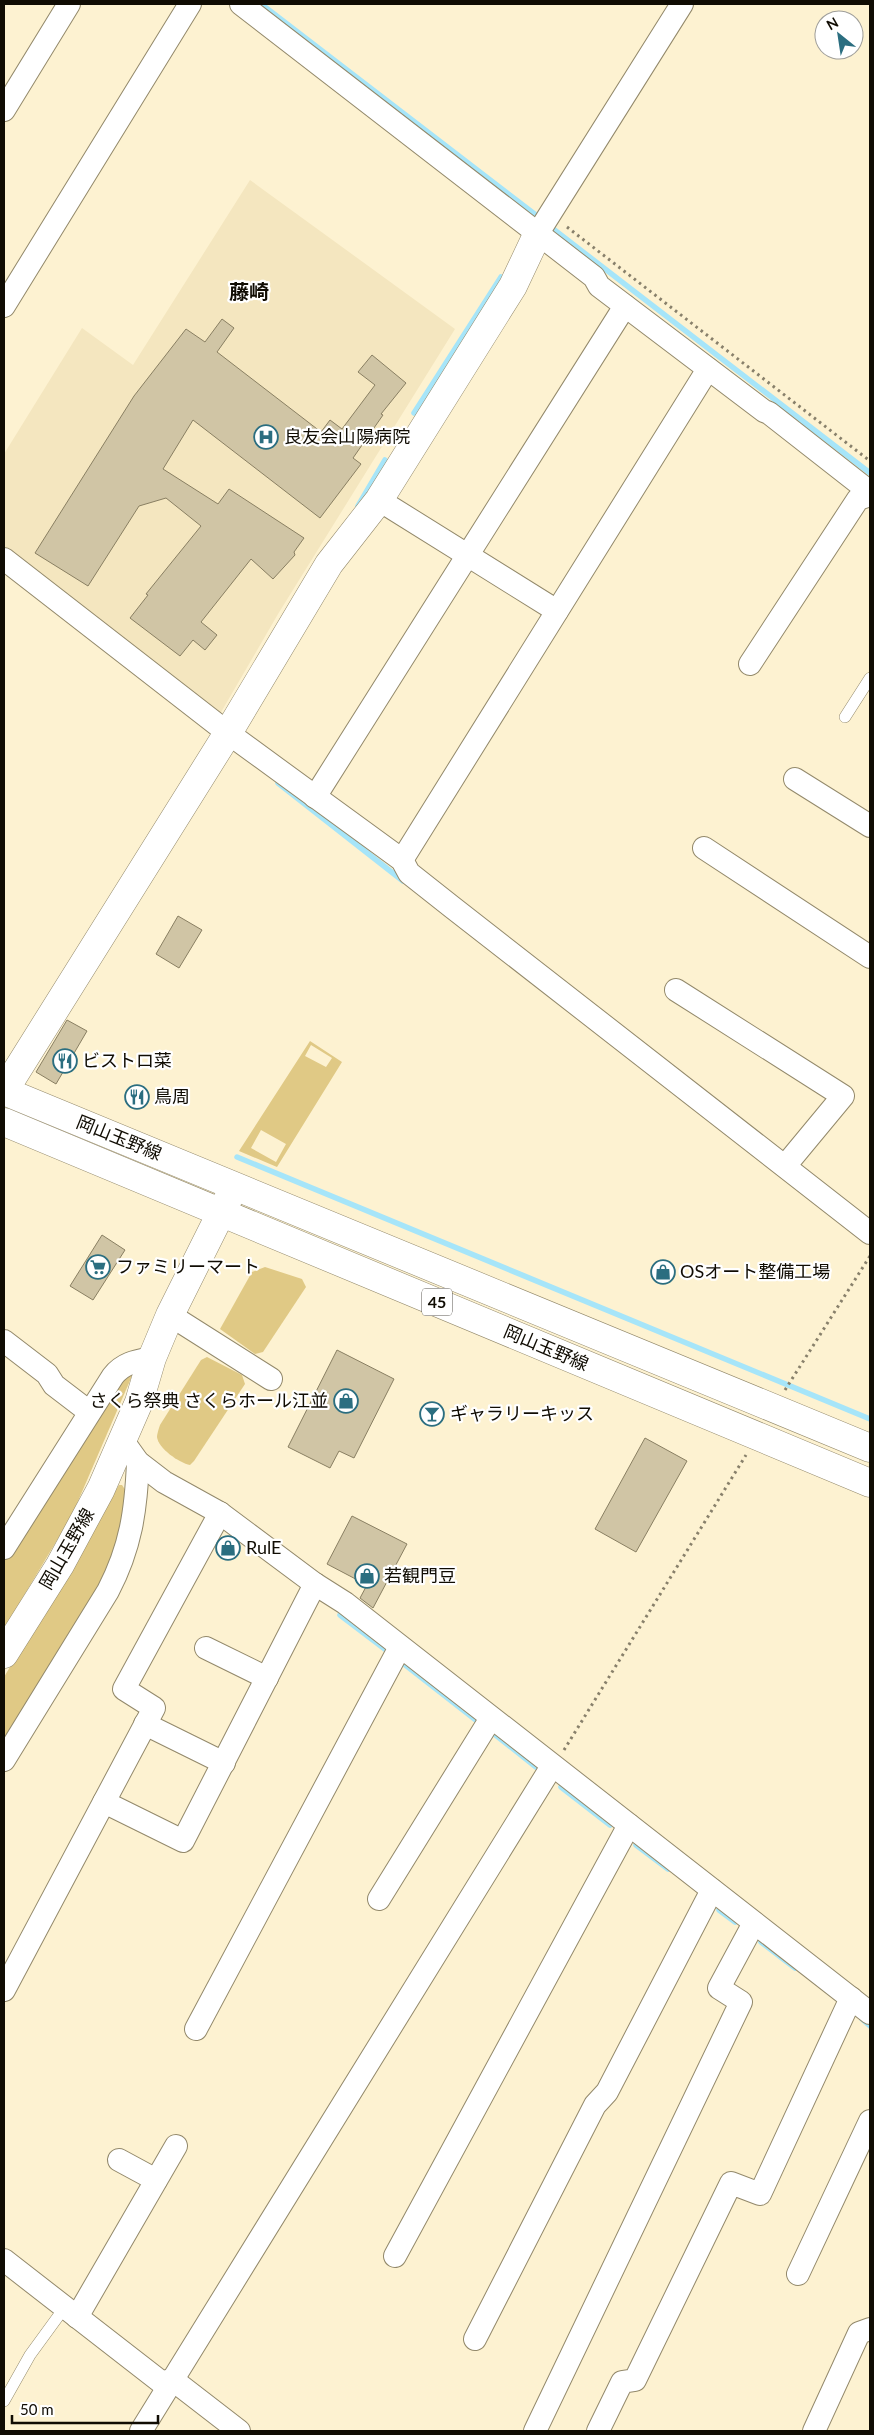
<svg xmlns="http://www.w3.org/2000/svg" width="874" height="2435" font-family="Lato,'Noto Sans JP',sans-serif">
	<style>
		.built { fill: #f4e6bf }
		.green { fill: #e0c985; fill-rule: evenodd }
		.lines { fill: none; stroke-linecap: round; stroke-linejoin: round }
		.stream { stroke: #a6e5f9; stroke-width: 5.5 }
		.building { fill: #d0c5a5; stroke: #897f62 }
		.lane-casing { stroke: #93896b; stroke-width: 12 }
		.street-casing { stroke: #93896b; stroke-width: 24 }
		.secondary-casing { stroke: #93896b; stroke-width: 29 }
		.primary-casing { stroke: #93896b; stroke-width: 29 }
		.path { stroke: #88806b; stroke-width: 3; stroke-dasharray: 2.5 4; stroke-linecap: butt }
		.lane { stroke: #fff; stroke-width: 11 }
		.street { stroke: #fff; stroke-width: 22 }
		.secondary { stroke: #fff; stroke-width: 28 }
		.primary { stroke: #fff; stroke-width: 28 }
		.labels { text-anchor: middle; stroke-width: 4.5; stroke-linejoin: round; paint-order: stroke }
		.shield { fill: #fff; stroke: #58554f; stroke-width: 1 }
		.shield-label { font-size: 16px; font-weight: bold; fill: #100c03 }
		.poi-label { font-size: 18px; fill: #100c03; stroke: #fff; text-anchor: start }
		.street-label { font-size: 18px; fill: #100c03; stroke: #fff }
		.quarter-label { font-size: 20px; font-weight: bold; fill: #100c03; stroke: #fff }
	</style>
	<rect width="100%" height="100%" fill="#fdf2d1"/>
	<!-- built -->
	<polygon class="built" points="250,180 455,329 278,614 220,714 4,548 4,454 82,328 133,365"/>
	<!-- green -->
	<g class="green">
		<path d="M310 1041 342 1062 277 1167 239 1151ZM311 1045 332 1058 326 1067 305 1056ZM261 1130 286 1144 276 1162 251 1148Z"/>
		<polygon points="265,1267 302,1279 306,1287 263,1352 255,1354 220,1329 252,1272"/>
		<path d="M207 1357 242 1375 245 1384 194 1461 190 1465C179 1463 158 1448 157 1437 157 1434 159 1428 160 1425L201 1360Z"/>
		<polygon points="126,1373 130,1373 132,1376 72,1515 4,1629 4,1561 46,1493"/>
		<polygon points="119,1485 122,1485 128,1494 115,1554 99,1592 4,1745 4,1677"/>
	</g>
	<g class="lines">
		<!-- stream -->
		<g class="stream">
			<polyline points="261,4 541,219"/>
			<polyline points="548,225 870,473"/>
			<polyline points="414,413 501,277"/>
			<polyline points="358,506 385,460"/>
			<polyline points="278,783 403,881"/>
			<polyline points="237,1157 870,1419"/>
			<polyline points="340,1615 390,1653"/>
			<polyline points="399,1660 481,1724"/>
			<polyline points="488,1729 536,1767"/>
			<polyline points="561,1787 610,1825"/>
			<polyline points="636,1845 668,1869"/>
			<polyline points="719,1910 735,1922"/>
			<polyline points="761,1942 795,1968"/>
			<polyline points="862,2019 870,2026"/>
		</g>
	</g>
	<!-- building -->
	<g class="building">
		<polygon points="222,319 234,328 217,352 321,432 330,420 342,429 375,385 358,372 372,355 406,383 381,414 383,415 353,458 361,464 320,518 193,420 163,469 218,504 229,489 304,538 294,552 295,555 273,579 251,559 201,622 217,635 205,650 193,640 180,656 130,618 148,595 146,594 201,526 166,498 139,506 88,586 35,553 134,396 186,329 205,342"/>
		<polygon points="178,916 202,930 179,968 156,954"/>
		<polygon points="67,1020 87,1031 56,1084 36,1072"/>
		<polygon points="102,1235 125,1250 93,1300 70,1286"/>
		<polygon points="337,1350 394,1379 354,1458 339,1451 330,1468 288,1447"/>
		<polygon points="645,1438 687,1461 636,1552 595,1529"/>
		<polygon points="352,1516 407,1544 373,1608 360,1598 367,1585 327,1564"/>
	</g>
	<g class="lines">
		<!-- lane casing -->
		<g class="lane-casing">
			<g id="lane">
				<polyline points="845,717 870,678"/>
				<polyline points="4,2401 30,2355 65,2307"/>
			</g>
		</g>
		<!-- street casing -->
		<g class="street-casing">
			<g id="street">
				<polyline points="241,4 594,277 599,286 764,411 769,413 870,492"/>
				<polyline points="4,110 69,4"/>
				<polyline points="538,233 682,4"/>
				<polyline points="4,306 190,4"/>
				<polyline points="379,500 557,611"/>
				<polyline points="4,559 228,733 402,860 409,873 452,907 870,1233"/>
				<polyline points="750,664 858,499 870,495"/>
				<polyline points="795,779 870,826"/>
				<polyline points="315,797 625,306"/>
				<polyline points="704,848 870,957"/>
				<polyline points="402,860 708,369"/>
				<polyline points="676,990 843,1096 785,1166"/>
				<polyline points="170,1315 271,1379"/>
				<polyline points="4,1341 47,1374 54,1385 88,1411"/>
				<polyline points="123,1441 138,1462 164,1482 220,1513 315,1584 345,1603 870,2013"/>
				<path d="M4 1548 113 1376C123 1363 136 1361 152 1358"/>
				<polyline points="206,1648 267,1678"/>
				<polyline points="145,1724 224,1763"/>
				<path d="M4 1760 108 1591C131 1547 136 1510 138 1462"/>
				<polyline points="104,1802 183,1841 315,1584"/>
				<polyline points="379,1899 491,1718"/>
				<polyline points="4,1990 154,1708 124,1689 220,1513"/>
				<polyline points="196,2029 400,1647"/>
				<polyline points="119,2160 156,2180"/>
				<polyline points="395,2256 629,1825"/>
				<polyline points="4,2260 161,2382 173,2380 239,2431"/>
				<polyline points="798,2274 870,2121"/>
				<polyline points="77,2317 176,2146"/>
				<polyline points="475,2339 595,2105 607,2092 712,1890"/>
				<polyline points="141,2431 552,1766"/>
				<polyline points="535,2431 741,2002 719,1988 754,1923"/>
				<polyline points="598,2431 622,2382 635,2380 731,2183 760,2194 851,1998"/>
				<polyline points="814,2431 859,2333 870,2329"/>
			</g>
		</g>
		<!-- secondary casing -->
		<g class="secondary-casing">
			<polyline id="secondary" points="4,1091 228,733 329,564 379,500 513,286 538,233"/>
		</g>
		<!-- primary casing -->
		<g class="primary-casing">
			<g id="primary">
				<polyline points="4,1091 870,1448"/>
				<polyline points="4,1122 870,1483"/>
				<polyline points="4,1654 60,1565 101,1489 139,1402 152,1358 170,1315 229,1197"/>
			</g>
		</g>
		<!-- path -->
		<g class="path">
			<polyline points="567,227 870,461"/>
			<polyline points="785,1390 870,1256"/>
			<polyline points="564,1750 746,1455"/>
		</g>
		<!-- lane -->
		<use href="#lane" class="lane"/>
		<!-- street -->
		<use href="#street" class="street"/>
		<!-- secondary -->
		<use href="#secondary" class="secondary"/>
		<!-- primary -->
		<use href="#primary" class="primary"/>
	</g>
	<!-- icons -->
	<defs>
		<g id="hospital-ring" transform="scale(1.25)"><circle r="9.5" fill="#fff" stroke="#2b6e80" stroke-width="1.5"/><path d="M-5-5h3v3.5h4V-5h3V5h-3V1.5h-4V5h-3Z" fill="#2b6e80"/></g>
		<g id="restaurant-ring" transform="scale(1.25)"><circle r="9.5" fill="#fff" stroke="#2b6e80" stroke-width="1.5"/><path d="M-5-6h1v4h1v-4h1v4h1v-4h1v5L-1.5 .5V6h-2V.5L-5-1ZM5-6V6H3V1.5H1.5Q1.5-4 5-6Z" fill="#2b6e80"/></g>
		<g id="supermarket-ring" transform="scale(1.25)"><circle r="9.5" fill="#fff" stroke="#2b6e80" stroke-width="1.5"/><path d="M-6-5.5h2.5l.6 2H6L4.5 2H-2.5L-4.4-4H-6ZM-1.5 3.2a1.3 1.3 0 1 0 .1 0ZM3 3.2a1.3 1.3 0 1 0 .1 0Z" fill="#2b6e80"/></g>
		<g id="shop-ring" transform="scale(1.25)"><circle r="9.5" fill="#fff" stroke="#2b6e80" stroke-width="1.5"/><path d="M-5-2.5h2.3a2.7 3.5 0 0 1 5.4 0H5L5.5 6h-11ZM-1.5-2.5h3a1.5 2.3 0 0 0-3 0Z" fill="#2b6e80"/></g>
		<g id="bar-ring" transform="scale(1.25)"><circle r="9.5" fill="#fff" stroke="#2b6e80" stroke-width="1.5"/><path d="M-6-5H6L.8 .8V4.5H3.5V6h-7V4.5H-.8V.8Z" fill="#2b6e80"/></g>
	</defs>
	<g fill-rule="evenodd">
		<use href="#hospital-ring" x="266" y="437"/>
		<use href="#restaurant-ring" x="65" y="1061"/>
		<use href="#restaurant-ring" x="137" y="1097"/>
		<use href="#supermarket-ring" x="98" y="1267"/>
		<use href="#shop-ring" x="663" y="1272"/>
		<use href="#shop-ring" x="346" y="1401"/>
		<use href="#bar-ring" x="432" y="1414"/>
		<use href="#shop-ring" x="228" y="1548"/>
		<use href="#shop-ring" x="367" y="1576"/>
	</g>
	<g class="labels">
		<!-- shield labels -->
		<rect class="shield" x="422" y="1288.5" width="30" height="27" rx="4"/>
		<g class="shield-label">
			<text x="437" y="1308">45</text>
		</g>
		<!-- poi labels -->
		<g class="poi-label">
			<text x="284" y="443">良友会山陽病院</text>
			<text x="82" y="1067">ビストロ菜</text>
			<text x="154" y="1103">鳥周</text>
			<text x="116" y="1273">ファミリーマート</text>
			<text x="680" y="1278">OSオート整備工場</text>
			<text x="328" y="1407" text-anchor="end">さくら祭典 さくらホール江並</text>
			<text x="450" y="1420">ギャラリーキッス</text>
			<text x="246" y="1554">RulE</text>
			<text x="384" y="1582">若観門豆</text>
		</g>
		<!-- street labels -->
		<g class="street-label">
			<text transform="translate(119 1138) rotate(22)" y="6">岡山玉野線</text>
			<text transform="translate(546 1348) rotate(23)" y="6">岡山玉野線</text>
			<text transform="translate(67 1549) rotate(-60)" y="6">岡山玉野線</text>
		</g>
		<!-- quarter labels -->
		<g class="quarter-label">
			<text x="249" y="299">藤崎</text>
		</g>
	</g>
	<!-- border -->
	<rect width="874" height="2435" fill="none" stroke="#100c03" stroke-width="10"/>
	<!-- north arrow -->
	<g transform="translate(839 35) rotate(330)"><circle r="24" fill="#ffffff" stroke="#9f9e9a"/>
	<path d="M0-4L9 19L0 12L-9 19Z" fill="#2b6e80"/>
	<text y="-8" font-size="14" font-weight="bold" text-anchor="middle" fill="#100c03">N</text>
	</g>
	<!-- scale -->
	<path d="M12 2415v8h146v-8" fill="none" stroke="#100c03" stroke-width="2.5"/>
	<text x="20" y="2415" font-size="15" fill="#100c03" stroke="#ffffff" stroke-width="4" paint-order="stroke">50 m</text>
</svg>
